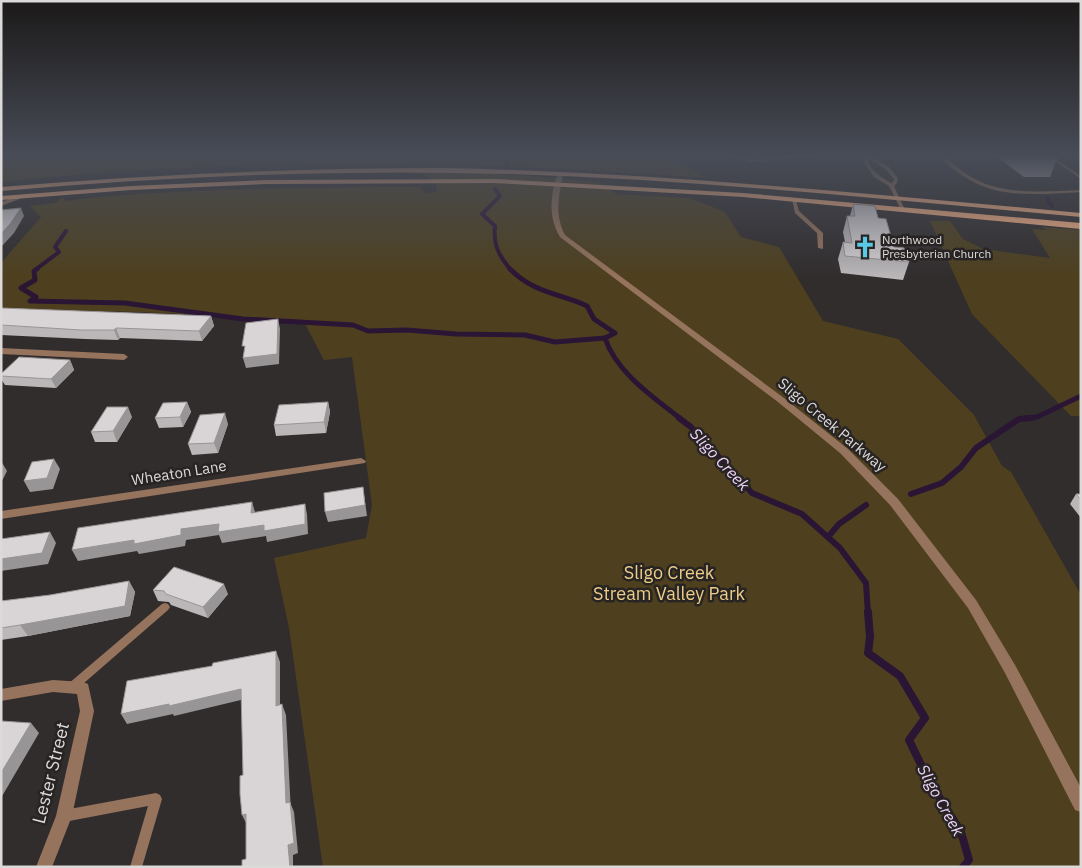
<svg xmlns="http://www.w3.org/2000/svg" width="1082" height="868" font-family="'IBM Plex Sans',sans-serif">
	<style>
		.green { fill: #4e401e }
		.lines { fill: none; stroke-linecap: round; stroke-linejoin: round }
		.stream-far3 { stroke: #2b1535; stroke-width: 4 }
		.stream-far2 { stroke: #2b1535; stroke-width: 5 }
		.stream-far1 { stroke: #2b1535; stroke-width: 6 }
		.stream { stroke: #2b1535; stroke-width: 8 }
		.service { fill: #96735c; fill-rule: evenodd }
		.minor { fill: #96735c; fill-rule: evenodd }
		.tertiary { fill: #96735c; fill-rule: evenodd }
		.primary { fill: #ffb585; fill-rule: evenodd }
		.wall { fill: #bbb7b9 }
		.shaded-wall { fill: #989596 }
		.building { fill: #d9d5d7; stroke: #989596 }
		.labels { text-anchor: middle; stroke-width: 5; stroke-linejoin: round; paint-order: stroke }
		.far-poi-label { font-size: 12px; fill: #dcdad9; stroke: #272423; text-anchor: start }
		.street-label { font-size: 15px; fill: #dcdad9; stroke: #272423 }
		.water-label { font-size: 16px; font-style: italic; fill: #eed4fa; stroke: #272423 }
		.near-park-label { font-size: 18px; fill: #edce88; stroke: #272423 }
		.near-street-label { font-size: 18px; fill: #dcdad9; stroke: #272423 }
	</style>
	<rect width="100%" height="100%" fill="#312d2d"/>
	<!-- green -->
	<g class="green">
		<path d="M1 156H664L678 161 707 178C472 160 236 157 1 182Z"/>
		<path d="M411 167 599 182 616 194 689 198 725 212 741 237 779 247 823 321 898 339 974 415 1002 466 1011 472 1081 595V867H323L289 628 274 558 366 538 372 505 352 357 324 360 303 320 139 312 1 309V263L41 217 30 206 55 203 63 197 65 201C102 196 138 194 175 192 257 188 339 187 421 187L424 193 437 192 436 182Z"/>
		<polygon points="930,221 950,221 963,239 983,249 1050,258 1032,229 1047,230 1042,227 1081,230 1081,416 1071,416 972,314"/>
	</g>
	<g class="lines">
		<!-- stream-far3 -->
		<g class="stream-far3">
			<polyline points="507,168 508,156"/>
			<path d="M495 189 500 196 482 214 495 226C493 245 499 256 511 270"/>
			<polyline points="1047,198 1052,206"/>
			<polyline points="35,270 59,252 55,247 66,231"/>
		</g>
		<!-- stream-far2 -->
		<g class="stream-far2">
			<polyline points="37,269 34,271 35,280 21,288 36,297 30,301 125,303 243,319 353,325 368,331 407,330 456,334 525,335 555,342 605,338"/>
			<path d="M510 269C535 294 559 293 587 306L594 319 615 333 605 338C616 372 653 397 681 419"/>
			<polyline points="1020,419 1037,417 1081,396"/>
		</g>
		<!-- stream-far1 -->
		<g class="stream-far1">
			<polyline points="679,418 691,427 752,493 802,514 840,548 866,583 868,614"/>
			<polyline points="911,494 942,483 961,467 976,448 1019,419 1032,418"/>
			<polyline points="828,537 839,524 866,505"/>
		</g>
		<!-- stream -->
		<polyline class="stream" points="868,612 870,637 868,653 900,676 925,718 909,740 929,781 961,832 969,860 963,867"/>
		<!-- service -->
		<g class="service">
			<polygon points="725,156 735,156 752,160 796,156 817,156 752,162"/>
			<path d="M863 156H871L889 167 898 178 897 183 894 186 905 210V211L901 210 889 186 874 177 864 163ZM867 157 885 169 894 179 893 182 891 183C881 177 869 170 867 157Z"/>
			<path d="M939 156H944C954 164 963 173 975 179 1006 196 1046 191 1081 190V192C1045 194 1002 199 970 180 958 174 948 165 939 156Z"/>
			<polygon points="1047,156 1052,156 1081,176 1081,179"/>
			<polygon points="792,199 796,200 799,211 823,233 823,249 818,248 817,233 795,213"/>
			<polygon points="165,603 168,604 170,607 168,610 76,690 72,692 68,690 67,687 68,684 162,604"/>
			<polygon points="156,793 160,795 162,799 142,867 130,867 148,806 64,822 60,820 58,816 60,812 64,810"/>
		</g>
		<!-- minor -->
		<g class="minor">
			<polygon points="20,195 23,197 22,198 1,206 1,202"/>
			<polygon points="1,348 124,354 128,357 124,360 1,354"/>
			<polygon points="361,458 366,461 365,463 1,519 1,511"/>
			<polygon points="53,680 83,682 88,684 94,711 72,816 52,867 36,867 56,816 80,711 77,694 53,692 1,701 1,689"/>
		</g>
		<!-- tertiary -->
		<path class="tertiary" d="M558 173 563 174C559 196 554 214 565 235L784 398 848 449 898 499 976 600 1015 665 1081 788V812L1075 810 1005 673 968 608 890 505 840 453 778 402 560 237C548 217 550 194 558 173Z"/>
		<!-- primary -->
		<g class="primary">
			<path d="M448 168C660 173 870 194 1081 213V217C891 200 702 180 512 174 341 169 171 176 1 191V187C150 174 299 168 448 168Z"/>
			<polygon points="495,179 743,193 1081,223 1081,229 743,197 495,183 266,184 131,190 1,200 1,196 131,186 266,180"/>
		</g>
	</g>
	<!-- wall -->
	<g class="wall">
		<polygon points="996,156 1058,156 1050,177 1024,177"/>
		<polygon points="853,204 878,218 894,247 909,262 903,280 841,273 838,259 843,242 845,242 843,232 847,216 850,216"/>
		<polygon points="1,308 211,316 214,326 202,341 120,338 118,340 85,339 1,335"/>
		<polygon points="70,360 74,370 56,388 5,385 1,379 1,374"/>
		<polygon points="187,402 191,412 183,427 159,428 155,418"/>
		<polygon points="328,402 330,412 326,433 276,436 274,425"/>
		<polygon points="132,417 117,442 95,442 91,432"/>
		<polygon points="228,424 218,453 192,455 188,444"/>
		<polygon points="1076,494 1081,494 1081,518 1070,504"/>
		<polygon points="129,581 135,592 130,616 28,636 1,640 1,601 50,595"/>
		<polygon points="153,590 228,594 208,618 171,605 169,602 158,601"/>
	</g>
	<!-- shaded-wall -->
	<g class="shaded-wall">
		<polygon points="21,208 24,216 14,233 1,247 1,234"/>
		<polygon points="211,316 214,326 202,341 199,331"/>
		<polygon points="278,319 280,329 279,364 246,368 243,358"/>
		<polygon points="116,328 120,338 118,340 114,330"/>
		<polygon points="70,360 74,370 56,388 51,379"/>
		<polygon points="187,402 191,412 183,427 180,417"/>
		<polygon points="328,402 330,412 326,433 324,422"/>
		<polygon points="128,407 132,417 117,442 113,431"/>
		<polygon points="225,413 228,424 218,453 214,443"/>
		<polygon points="54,459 60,469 53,489 30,492 24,481"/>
		<polygon points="1,461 7,471 1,483"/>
		<polygon points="363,487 367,516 328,522 325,512"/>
		<polygon points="252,502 255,512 251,513"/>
		<polygon points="305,504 307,514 308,534 267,542 266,536 222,543 219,535 186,540 185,546 139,554 137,551 78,561 72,550 181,529 219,524"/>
		<polygon points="50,532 56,543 48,564 1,571 1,559"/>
		<polygon points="129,581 135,592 130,616 28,636 20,625"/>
		<polygon points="224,584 228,594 208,618 203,607"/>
		<polygon points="276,651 280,662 280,716 276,706"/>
		<polygon points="241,689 245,699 174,716 173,714 127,724 121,714"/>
		<polygon points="282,704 286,715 291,813 286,803"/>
		<polygon points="31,723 39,733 1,798 1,773"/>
		<polygon points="290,802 294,812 298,853 293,855 293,867 290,867 288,845"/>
		<polygon points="246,814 247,825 242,815"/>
	</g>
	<!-- building -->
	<g class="building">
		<polygon points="853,204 875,206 878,218 886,219 894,247 904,248 909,262 845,256 843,242 852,243 847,216 855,216"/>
		<polygon points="21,208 10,224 1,234 1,210"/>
		<polygon points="1,308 211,316 199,331 116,328 114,330 81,330 1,325"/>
		<polygon points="278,319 277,354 243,358 245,346 242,346 246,323"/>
		<polygon points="19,357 70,360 51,379 1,376 1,374"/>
		<polygon points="187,402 180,417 155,418 163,403"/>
		<polygon points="328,402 324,422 274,425 279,405"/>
		<polygon points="107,407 128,407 113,431 91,432"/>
		<polygon points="225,413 214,443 188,444 200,415"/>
		<polygon points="54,459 47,478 24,481 32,462"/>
		<polygon points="363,487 365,505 325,512 324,493"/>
		<polygon points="1076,494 1081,494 1081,500"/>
		<polygon points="252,502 251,513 305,504 305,524 264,531 264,525 218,532 219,524 181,529 181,535 134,544 134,540 72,550 78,528"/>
		<polygon points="50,532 42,553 1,559 1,539"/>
		<polygon points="174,567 224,584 203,607 166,594 164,591 153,590"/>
		<polygon points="129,581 125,606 20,625 1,628 1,601 50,595"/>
		<polygon points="276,651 276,706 282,704 286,803 290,802 294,843 288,845 290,867 242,867 242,860 246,859 246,814 242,815 240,794 240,776 243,775 241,689 169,706 169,704 121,714 127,681 212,666 213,663"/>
		<polygon points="1,721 31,723 1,773"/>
	</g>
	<!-- sky -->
	<linearGradient id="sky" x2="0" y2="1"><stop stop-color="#1b1919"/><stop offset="0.56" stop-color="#484c57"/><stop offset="1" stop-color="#484c57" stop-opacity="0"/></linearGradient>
	<rect width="1082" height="278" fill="url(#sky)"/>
	<!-- icons -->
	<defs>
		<g id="church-bare" transform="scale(1.725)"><path d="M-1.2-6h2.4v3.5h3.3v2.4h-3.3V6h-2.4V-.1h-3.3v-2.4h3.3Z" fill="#59c8e4" stroke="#272423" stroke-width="2.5" paint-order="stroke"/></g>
	</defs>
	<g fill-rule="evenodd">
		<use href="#church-bare" x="865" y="247"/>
	</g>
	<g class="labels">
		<!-- far-poi labels -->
		<g class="far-poi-label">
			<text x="882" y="244">Northwood<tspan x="882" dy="14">Presbyterian Church</tspan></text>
		</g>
		<!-- street labels -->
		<g class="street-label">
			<text transform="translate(832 425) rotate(40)" y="5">Sligo Creek Parkway</text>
			<text transform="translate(179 473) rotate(-9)" y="5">Wheaton Lane</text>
		</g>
		<!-- water labels -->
		<g class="water-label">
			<text transform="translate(720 459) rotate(47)" y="6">Sligo Creek</text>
			<text transform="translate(941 800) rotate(61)" y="6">Sligo Creek</text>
		</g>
		<!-- near-park labels -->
		<g class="near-park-label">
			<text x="669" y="579">Sligo Creek<tspan x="669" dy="21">Stream Valley Park</tspan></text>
		</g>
		<!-- near-street labels -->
		<g class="near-street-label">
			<text transform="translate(51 773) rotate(-76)" y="6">Lester Street</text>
		</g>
	</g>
	<!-- border -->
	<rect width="1082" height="868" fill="none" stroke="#dcdad9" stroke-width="5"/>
</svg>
